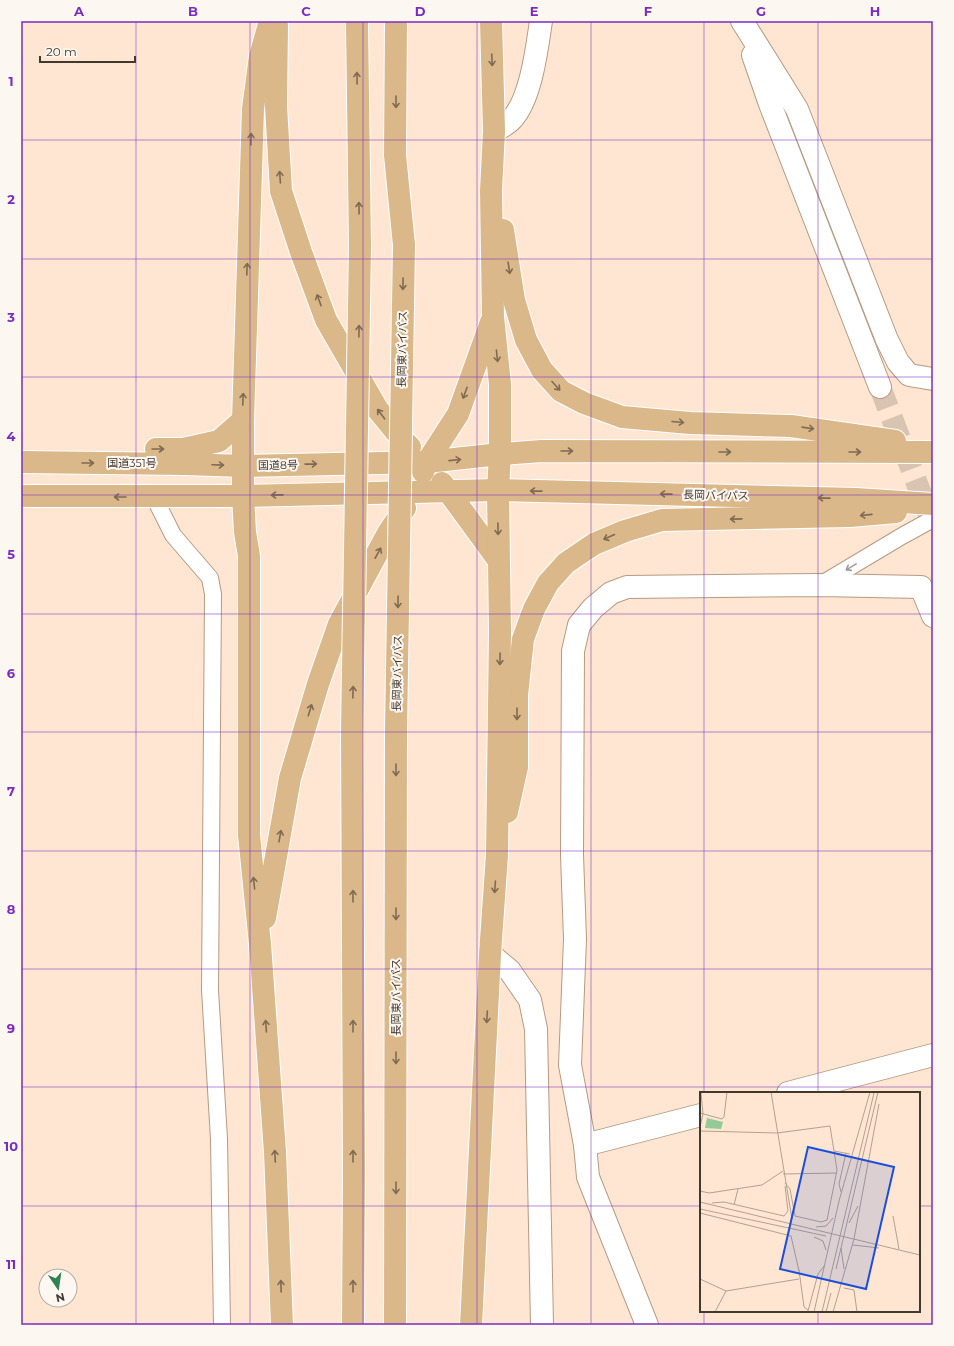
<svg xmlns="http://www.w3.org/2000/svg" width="954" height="1346" font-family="Montserrat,'Noto Sans JP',sans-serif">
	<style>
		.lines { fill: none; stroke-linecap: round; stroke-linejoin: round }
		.minor-tunnel { stroke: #d9c3b1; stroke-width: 22; stroke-dasharray: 22 11; stroke-linecap: butt }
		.service-casing { stroke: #b79a83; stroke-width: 18 }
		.minor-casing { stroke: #b79a83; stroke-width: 24 }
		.trunk-casing { stroke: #fff; stroke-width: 24 }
		.service { stroke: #fff; stroke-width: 16 }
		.minor { stroke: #fff; stroke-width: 22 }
		.trunk { stroke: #dab88a; stroke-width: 22 }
		.trunk-bridge-casing { stroke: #fff; stroke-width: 24; stroke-linecap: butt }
		.trunk-bridge { stroke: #dab88a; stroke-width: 22 }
		.oneway { stroke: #7f6b53 }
		.oneway2 { stroke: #a19c96 }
		.grid { fill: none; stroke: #7b2cbf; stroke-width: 1; stroke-opacity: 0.55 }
		.labels { text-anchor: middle; stroke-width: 4; stroke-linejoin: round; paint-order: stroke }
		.street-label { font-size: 11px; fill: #43382e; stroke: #fdf7f2 }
		.inset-road { fill: none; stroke: #b3a090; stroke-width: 1 }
		.view { fill: #1d4ed8; fill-opacity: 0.15; stroke: #1d4ed8; stroke-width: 2 }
		.inset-edge { fill: none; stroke: #43382e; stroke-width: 2 }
		.neatline { fill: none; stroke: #7b2cbf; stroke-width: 1.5 }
		.grid-label { font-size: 13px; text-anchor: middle; font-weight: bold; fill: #7b2cbf }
	</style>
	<rect width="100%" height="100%" fill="#fee6d2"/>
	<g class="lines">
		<!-- minor-tunnel -->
		<polyline class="minor-tunnel" points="880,387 931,520"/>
		<!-- service casing -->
		<g class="service-casing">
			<g id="service">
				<polyline points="154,497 173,535 210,578 213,594 210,990 219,1139 222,1325"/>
				<polyline points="820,585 902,536 933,519"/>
			</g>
		</g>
		<!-- minor casing -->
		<g class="minor-casing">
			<g id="minor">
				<polyline points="742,21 797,109 887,340 898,362 909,375 933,379"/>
				<polyline points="753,55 770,104 880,387"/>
				<path d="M494 131C500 128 508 124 512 119 531 99 537 48 541 21"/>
				<polyline points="490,954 510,971 530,1000 536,1029 542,1325"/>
				<polyline points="788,1093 933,1055"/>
				<polyline points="585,1145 701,1115"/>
				<polyline points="647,1325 588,1177 585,1145 570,1065 575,939 572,855 573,651 579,625 593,608 611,593 627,587 820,585 921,587 933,616"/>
			</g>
		</g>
		<!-- trunk casing -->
		<g class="trunk-casing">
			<g id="trunk">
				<polyline points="270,21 260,56 253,109 243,420 243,496 245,532 249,556 249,835 260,944 275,1152 282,1325"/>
				<polyline points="357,21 360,247"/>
				<polyline points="396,21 395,155 404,245"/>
				<polyline points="277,25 276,106 281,191 301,252 326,320 378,410 401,438 410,447"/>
				<polyline points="503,230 514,300 526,340 542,370 561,391 584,403 622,417 690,423 791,426 895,441"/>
				<polyline points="156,449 183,449 219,441 243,420"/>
				<polyline points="21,462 184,464 244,466 427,462 500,454 542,451 933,452"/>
				<polyline points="423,472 427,462 458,414 491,322"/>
				<polyline points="442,483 499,561"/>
				<polyline points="21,496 243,496 498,490 856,499 933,504"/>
				<polyline points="352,731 354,1175 353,1325"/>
				<polyline points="507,812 517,767 517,695 523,639 534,609 548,583 566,563 594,544 625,531 662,520 850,516 896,512"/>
				<polyline points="265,918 290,778 318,684 339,624 388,533 405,508"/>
				<polyline points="395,1325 396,731"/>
				<polyline points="471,1325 490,954 497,855 500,632 498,490 500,454 500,384 493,317 491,191 494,131 491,21"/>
			</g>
		</g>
		<!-- service -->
		<use href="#service" class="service"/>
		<!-- minor -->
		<use href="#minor" class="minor"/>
		<!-- trunk -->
		<use href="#trunk" class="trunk"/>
		<!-- trunk-bridge casing -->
		<g class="trunk-bridge-casing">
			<g id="trunk-bridge">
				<polyline points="352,731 360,247"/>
				<polyline points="396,731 404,245"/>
			</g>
		</g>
		<!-- trunk-bridge -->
		<use href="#trunk-bridge" class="trunk-bridge"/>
	</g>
	<!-- one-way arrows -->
	<defs><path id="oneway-shaft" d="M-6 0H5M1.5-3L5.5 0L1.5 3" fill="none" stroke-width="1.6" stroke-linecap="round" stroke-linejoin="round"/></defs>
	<g class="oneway">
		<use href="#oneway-shaft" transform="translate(492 60) rotate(88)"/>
		<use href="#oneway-shaft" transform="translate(357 78) rotate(-91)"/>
		<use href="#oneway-shaft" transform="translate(396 102) rotate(90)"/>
		<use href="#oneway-shaft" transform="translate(251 139) rotate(-88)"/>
		<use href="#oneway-shaft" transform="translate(280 177) rotate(-94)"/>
		<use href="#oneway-shaft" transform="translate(359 208) rotate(-91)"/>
		<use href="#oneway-shaft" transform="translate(509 268) rotate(81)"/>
		<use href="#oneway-shaft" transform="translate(247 269) rotate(-88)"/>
		<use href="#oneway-shaft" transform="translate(403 284) rotate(91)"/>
		<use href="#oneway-shaft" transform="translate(319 300) rotate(-110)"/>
		<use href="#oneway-shaft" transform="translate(359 331) rotate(-89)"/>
		<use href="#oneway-shaft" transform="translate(497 356) rotate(84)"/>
		<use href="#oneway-shaft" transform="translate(556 386) rotate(48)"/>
		<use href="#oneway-shaft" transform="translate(465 393) rotate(110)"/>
		<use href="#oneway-shaft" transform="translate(243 399) rotate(-88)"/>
		<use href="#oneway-shaft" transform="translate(381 414) rotate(-127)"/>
		<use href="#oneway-shaft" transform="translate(678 422) rotate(5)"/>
		<use href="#oneway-shaft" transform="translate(808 428) rotate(8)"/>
		<use href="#oneway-shaft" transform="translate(158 449)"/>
		<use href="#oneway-shaft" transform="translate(567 451)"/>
		<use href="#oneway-shaft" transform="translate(725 452)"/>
		<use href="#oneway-shaft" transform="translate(855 452)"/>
		<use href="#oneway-shaft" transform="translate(455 460) rotate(-6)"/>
		<use href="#oneway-shaft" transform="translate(88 463)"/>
		<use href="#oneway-shaft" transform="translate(311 464) rotate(-1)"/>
		<use href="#oneway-shaft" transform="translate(218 465) rotate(2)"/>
		<use href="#oneway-shaft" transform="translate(536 491) rotate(-179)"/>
		<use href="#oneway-shaft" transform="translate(666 494) rotate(-179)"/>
		<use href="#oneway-shaft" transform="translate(277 495) rotate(179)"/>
		<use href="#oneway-shaft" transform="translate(120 497) rotate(-180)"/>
		<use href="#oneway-shaft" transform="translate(824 498) rotate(-179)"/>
		<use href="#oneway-shaft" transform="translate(866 515) rotate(174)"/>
		<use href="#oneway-shaft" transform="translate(736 519) rotate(179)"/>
		<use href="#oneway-shaft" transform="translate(498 529) rotate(89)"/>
		<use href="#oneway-shaft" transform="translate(609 537) rotate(156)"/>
		<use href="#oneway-shaft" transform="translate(378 553) rotate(-61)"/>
		<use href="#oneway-shaft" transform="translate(398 602) rotate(91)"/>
		<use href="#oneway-shaft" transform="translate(500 659) rotate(91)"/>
		<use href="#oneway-shaft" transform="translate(353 692) rotate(-89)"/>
		<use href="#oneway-shaft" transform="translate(310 710) rotate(-73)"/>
		<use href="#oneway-shaft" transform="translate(517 714) rotate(90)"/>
		<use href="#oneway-shaft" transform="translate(396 770) rotate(90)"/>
		<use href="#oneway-shaft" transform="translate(280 836) rotate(-80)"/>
		<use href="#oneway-shaft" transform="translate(254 883) rotate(-96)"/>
		<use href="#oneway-shaft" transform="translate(495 887) rotate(94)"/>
		<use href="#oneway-shaft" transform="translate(353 896) rotate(-90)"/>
		<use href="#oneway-shaft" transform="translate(396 914) rotate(90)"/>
		<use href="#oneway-shaft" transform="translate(487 1017) rotate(93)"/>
		<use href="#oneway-shaft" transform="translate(266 1026) rotate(-94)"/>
		<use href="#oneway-shaft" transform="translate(353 1026) rotate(-90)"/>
		<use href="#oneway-shaft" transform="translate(396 1058) rotate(90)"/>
		<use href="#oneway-shaft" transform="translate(275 1156) rotate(-93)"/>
		<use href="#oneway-shaft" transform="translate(353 1156) rotate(-90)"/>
		<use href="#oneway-shaft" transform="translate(396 1188) rotate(90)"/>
		<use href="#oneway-shaft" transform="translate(281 1286) rotate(-92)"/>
		<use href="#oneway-shaft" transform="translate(353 1286) rotate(-90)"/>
	</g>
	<use class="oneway2" href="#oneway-shaft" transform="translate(851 567) rotate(149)"/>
	<!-- grid -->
	<path class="grid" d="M136 21V1325M250 21V1325M363 21V1325M477 21V1325M591 21V1325M704 21V1093M818 21V1093M21 140H933M21 259H933M21 377H933M21 495H933M21 614H933M21 732H933M21 851H933M21 969H933M21 1087H933M21 1206H701M919 1206H933M704 1311V1325M818 1311V1325"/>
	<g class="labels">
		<!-- street labels -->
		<g class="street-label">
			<text transform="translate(402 349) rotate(-89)" y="4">長岡東バイパス</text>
			<text x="132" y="467">国道351号</text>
			<text transform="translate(278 465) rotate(-1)" y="4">国道8号</text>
			<text transform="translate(716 495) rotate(1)" y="4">長岡バイパス</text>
			<text transform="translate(397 673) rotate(-89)" y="4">長岡東バイパス</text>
			<text transform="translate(396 997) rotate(-90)" y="4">長岡東バイパス</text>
		</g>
	</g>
	<!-- overview -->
	<g transform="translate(700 1092)">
		<rect width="220" height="220" fill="#fee6d2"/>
		<path d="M7 26 23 30 21 37 5 36Z" fill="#94ca96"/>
		<path class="inset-road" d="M71 0 92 127M0 21 22 27 24 25 27 0M0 35 3 22 1 0M0 39 77 41 130 34 137 78 127 128 121 130 95 124 90 97 85 91M134 59 150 62M83 82 137 81M0 99 9 101 62 93 83 79M141 100 139 92 146 61M0 110 220 163M12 111 24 110 84 124 88 119 85 94M34 113 38 97M0 117 126 144M0 121 91 144 99 179M193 124 199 157M149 131 158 114M116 135 126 134 133 126M114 145 123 149 126 158M153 153 179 156M141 156 144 177M136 177 178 0M99 178 104 215 108 218M0 187 26 199 99 187M144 196 154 198 157 220M108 219 118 182 124 174M15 220 26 199M114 220 139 109 170 0M122 220 174 1M126 220 131 201M133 220 154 147 179 12"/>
		<path class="view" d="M108 55 194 75 166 197 80 177Z"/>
		<rect width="220" height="220" class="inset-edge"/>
	</g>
	<!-- border -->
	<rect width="954" height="1346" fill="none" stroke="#fdf7f2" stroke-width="44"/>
	<!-- north arrow -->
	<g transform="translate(58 1288) rotate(167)"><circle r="19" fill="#fdf7f2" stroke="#b3aba4"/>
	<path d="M0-3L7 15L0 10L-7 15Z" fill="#318152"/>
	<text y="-6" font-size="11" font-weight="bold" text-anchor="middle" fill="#43382e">N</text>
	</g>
	<!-- scale -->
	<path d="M40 56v6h95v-6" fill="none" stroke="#43382e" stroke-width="2"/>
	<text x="46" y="56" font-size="12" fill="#43382e" stroke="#fdf7f2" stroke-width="3" paint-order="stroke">20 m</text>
	<rect x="22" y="22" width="910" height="1302" class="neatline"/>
	<g class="grid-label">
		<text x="79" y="16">A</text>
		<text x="193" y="16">B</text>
		<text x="306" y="16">C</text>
		<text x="420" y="16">D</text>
		<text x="534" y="16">E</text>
		<text x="648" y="16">F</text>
		<text x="761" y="16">G</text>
		<text x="875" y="16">H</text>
		<text x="11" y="86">1</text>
		<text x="11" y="204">2</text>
		<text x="11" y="322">3</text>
		<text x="11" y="441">4</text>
		<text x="11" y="559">5</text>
		<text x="11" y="678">6</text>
		<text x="11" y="796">7</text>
		<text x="11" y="914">8</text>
		<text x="11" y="1033">9</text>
		<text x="11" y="1151">10</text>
		<text x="11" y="1269">11</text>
	</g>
</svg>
